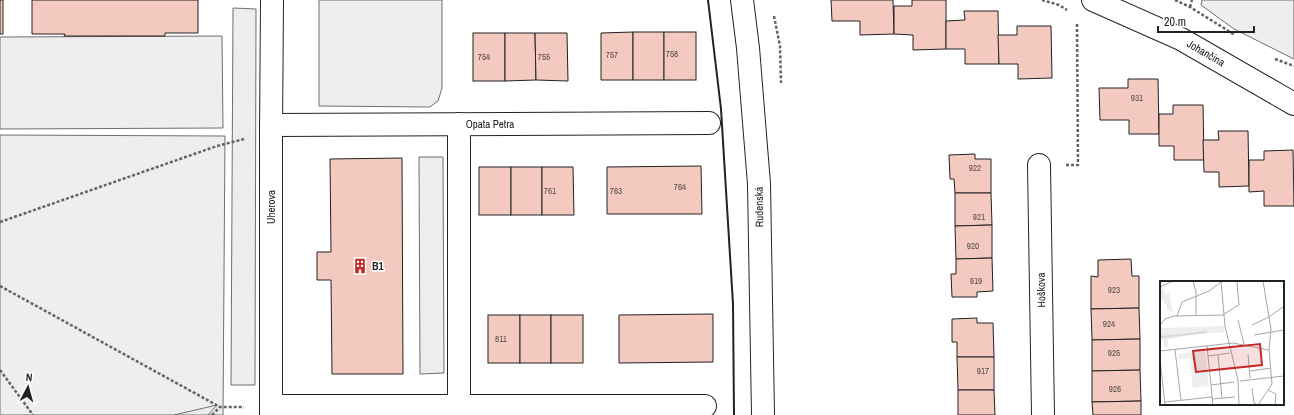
<svg xmlns="http://www.w3.org/2000/svg" width="1294" height="415" font-family="'Archivo Narrow',sans-serif">
	<style>
		.green { fill: #eee; stroke: #6f6f6f }
		.parking { fill: #ededed; stroke: #6f6f6f }
		.building { fill: #f3c9c0; stroke: #222 }
		.lines { fill: none; stroke-linecap: round; stroke-linejoin: round }
		.street-casing { stroke: #222; stroke-width: 24 }
		.secondary-casing { stroke: #222; stroke-width: 24 }
		.path { stroke: #646464; stroke-width: 2.5; stroke-dasharray: 3 2; stroke-linecap: butt }
		.street { stroke: #fff; stroke-width: 22 }
		.secondary { stroke: #fff; stroke-width: 22 }
		.wall { stroke: #222; stroke-width: 2 }
		.labels { text-anchor: middle; stroke-width: 3; stroke-linejoin: round; paint-order: stroke }
		.number-label { font-size: 9px; fill: #564c4a }
		.street-label { font-size: 11px; fill: #222; stroke: #fff }
		.poi-label { font-size: 11px; font-weight: bold; fill: #222; stroke: #fff; text-anchor: start }
		.inset-river { fill: none; stroke: #d9d9d9; stroke-width: 2 }
		.inset-road { fill: none; stroke: #a7a7a7; stroke-width: 1 }
		.view { fill: #c62828; fill-opacity: 0.15; stroke: #c62828; stroke-width: 2 }
		.inset-edge { fill: none; stroke: #222; stroke-width: 2 }
	</style>
	<rect width="100%" height="100%" fill="#fff"/>
	<!-- green -->
	<g class="green">
		<polygon points="319,0 442,0 442,88 438,101 430,107 319,106"/>
		<polygon points="1202,0 1294,0 1294,59 1234,29 1201,5"/>
		<polygon points="222,36 223,128 0,129 0,37"/>
		<polygon points="0,135 225,136 223,415 0,415"/>
	</g>
	<!-- parking -->
	<g class="parking">
		<polygon points="233,8 256,9 255,385 231,385"/>
		<polygon points="419,157 443,157 444,373 420,374"/>
		<polygon points="217,405 208,415 174,415"/>
	</g>
	<!-- building -->
	<g class="building">
		<rect x="0" y="0" width="3" height="34"/>
		<polygon points="32,0 198,0 198,33 165,33 165,36 64,36 65,34 32,34"/>
		<polygon points="831,0 893,0 894,34 860,35 860,21 832,21"/>
		<polygon points="912,0 946,0 946,49 913,50 913,35 894,34 894,6 912,6"/>
		<polygon points="964,11 998,11 999,64 965,64 965,49 946,49 946,21 965,20"/>
		<polygon points="1017,26 1051,26 1052,78 1018,79 1018,64 999,64 998,35 1017,35"/>
		<polygon points="633,32 633,80 601,80 601,33"/>
		<rect x="633" y="32" width="31" height="48"/>
		<rect x="664" y="32" width="32" height="48"/>
		<rect x="473" y="33" width="32" height="48"/>
		<polygon points="505,33 535,33 536,80 505,81"/>
		<polygon points="535,33 567,33 568,81 536,80"/>
		<polygon points="1128,79 1158,79 1159,134 1129,134 1129,120 1100,120 1099,88 1128,88"/>
		<polygon points="1173,105 1203,105 1204,160 1174,160 1174,146 1159,146 1159,114 1173,114"/>
		<polygon points="1218,131 1248,131 1249,186 1219,187 1219,172 1204,172 1203,140 1219,140"/>
		<polygon points="1293,150 1294,206 1264,206 1264,191 1249,192 1249,160 1264,160 1264,151"/>
		<polygon points="975,154 975,159 991,159 991,193 955,193 954,179 950,179 949,155"/>
		<polygon points="402,158 403,374 332,374 331,280 317,280 317,252 331,252 330,159"/>
		<polygon points="701,166 702,214 607,214 607,167"/>
		<rect x="479" y="167" width="32" height="48"/>
		<rect x="511" y="167" width="31" height="48"/>
		<polygon points="542,167 573,167 574,215 542,215"/>
		<polygon points="955,193 991,193 992,225 955,226"/>
		<polygon points="992,225 992,258 956,259 955,226"/>
		<polygon points="992,258 993,291 977,292 977,297 952,297 951,274 956,274 956,259"/>
		<polygon points="1131,259 1132,276 1139,276 1139,308 1091,309 1091,276 1098,277 1098,260"/>
		<polygon points="1139,308 1140,339 1092,340 1091,309"/>
		<polygon points="713,314 713,362 619,363 619,315"/>
		<rect x="488" y="315" width="32" height="48"/>
		<rect x="520" y="315" width="31" height="48"/>
		<rect x="551" y="315" width="32" height="48"/>
		<polygon points="977,318 977,323 993,323 994,357 957,357 957,342 952,342 952,319"/>
		<polygon points="1140,339 1140,370 1092,371 1092,340"/>
		<polygon points="957,357 994,357 994,390 958,390"/>
		<polygon points="1140,370 1141,401 1092,402 1092,371"/>
		<polygon points="958,390 994,390 995,415 958,415"/>
		<polygon points="1141,401 1141,415 1093,415 1092,402"/>
	</g>
	<g class="lines">
		<!-- street casing -->
		<g class="street-casing">
			<g id="street">
				<polyline points="1093,0 1181,39 1294,104"/>
				<polyline points="459,124 459,415"/>
				<polyline points="271,125 709,123"/>
				<polyline points="1039,165 1043,415"/>
				<polyline points="271,406 705,406"/>
				<polyline points="271,415 271,133 272,0"/>
			</g>
		</g>
		<!-- secondary casing -->
		<g class="secondary-casing">
			<polyline id="secondary" points="742,0 748,48 759,184 763,415"/>
		</g>
		<!-- path -->
		<g class="path">
			<polyline points="1042,0 1059,5 1067,10"/>
			<polyline points="1175,0 1190,7 1235,35"/>
			<polyline points="1190,7 1192,0"/>
			<polyline points="774,16 780,46 781,83"/>
			<polyline points="1275,59 1294,66"/>
			<polyline points="1066,165 1078,165 1077,22"/>
			<polyline points="0,222 217,146 244,139"/>
			<polyline points="0,286 220,407"/>
			<polyline points="0,370 33,415"/>
			<polyline points="212,415 220,407 244,407"/>
		</g>
		<!-- street -->
		<use href="#street" class="street"/>
		<!-- secondary -->
		<use href="#secondary" class="secondary"/>
		<!-- wall -->
		<polyline class="wall" points="708,0 721,109 733,304 734,415"/>
	</g>
	<!-- icons -->
	<defs>
		<g id="building-bare" transform="scale(1.2)"><path d="M-4-6H4V6H1V3H-1V6H-4ZM-2.5-4.3h1.7v1.8h-1.7ZM.8-4.3h1.7v1.8H.8ZM-2.5-1h1.7V.8h-1.7ZM.8-1h1.7V.8H.8Z" fill="#c62828" stroke="#fff" stroke-width="2.5" paint-order="stroke"/></g>
	</defs>
	<g fill-rule="evenodd">
		<use href="#building-bare" x="360" y="266"/>
	</g>
	<g class="labels">
		<!-- number labels -->
		<g class="number-label">
			<text x="672" y="57">758</text>
			<text x="612" y="58">757</text>
			<text x="484" y="60">754</text>
			<text x="544" y="60">755</text>
			<text x="1137" y="101">931</text>
			<text x="975" y="171">922</text>
			<text x="680" y="190">764</text>
			<text x="550" y="194">761</text>
			<text x="616" y="194">763</text>
			<text x="979" y="220">921</text>
			<text x="973" y="249">920</text>
			<text x="976" y="284">919</text>
			<text x="1114" y="293">923</text>
			<text x="1109" y="327">924</text>
			<text x="501" y="342">811</text>
			<text x="1114" y="356">925</text>
			<text x="983" y="374">917</text>
			<text x="1115" y="392">926</text>
		</g>
		<!-- street labels -->
		<g class="street-label">
			<text transform="translate(1206 53) rotate(30)" y="4">Johančina</text>
			<text x="490" y="128">Opata Petra</text>
			<text transform="translate(271 207) rotate(-90)" y="4">Uherova</text>
			<text transform="translate(759 207) rotate(-91)" y="4">Rudenská</text>
			<text transform="translate(1041 290) rotate(-91)" y="4">Hoškova</text>
		</g>
		<!-- poi labels -->
		<g class="poi-label">
			<text x="372" y="270">B1</text>
		</g>
	</g>
	<!-- overview -->
	<g transform="translate(1160 281)">
		<rect width="124" height="124" fill="#fff"/>
		<path d="M3 6 5 13 9 12 13 31 8 30 4 20 1 19 0 7ZM63 45 65 52H55L56 57 55 52H45L8 58V66H4L3 58 0 59V47ZM45 70 49 105 33 107 30 77 19 78 18 73Z" fill="#eee"/>
		<path class="inset-river" d="M1 56 47 51"/>
		<path class="inset-road" d="M33 0 36 11V34M61 0 65 45 78 99 79 124M0 6 13 0M64 33 79 24 77 2 79 0M17 35 22 21 49 10 61 1M78 39 84 63M1 43 5 38 14 35 64 34M92 44 109 36 124 25M94 54 124 49M47 65 53 124M15 69 21 119M0 70 73 62 109 69M88 73 90 97M58 74 62 117M48 75 70 72M0 78 5 124M49 89 72 87M90 90 111 87M80 100 124 95M51 104 74 101M92 107 94 122 98 124M108 109 116 113 115 124M52 118 75 116M5 121 52 116M98 124 112 103 109 69 111 48 103 0"/>
		<path class="view" d="M100 63 102 84 36 91 33 70Z"/>
		<rect width="124" height="124" class="inset-edge"/>
	</g>
	<!-- north arrow -->
	<g transform="translate(28 387) rotate(6)" stroke="#ffffff" stroke-width="3" paint-order="stroke">
	<path d="M0-3L7 15L0 10L-7 15Z" fill="#222222"/>
	<text y="-6" font-size="11" font-weight="bold" text-anchor="middle" fill="#222222">N</text>
	</g>
	<!-- scale -->
	<path d="M1158 26v6h96v-6" fill="none" stroke="#222222" stroke-width="2"/>
	<text x="1164" y="26" font-size="12" fill="#222222" stroke="#ffffff" stroke-width="3" paint-order="stroke">20 m</text>
</svg>
